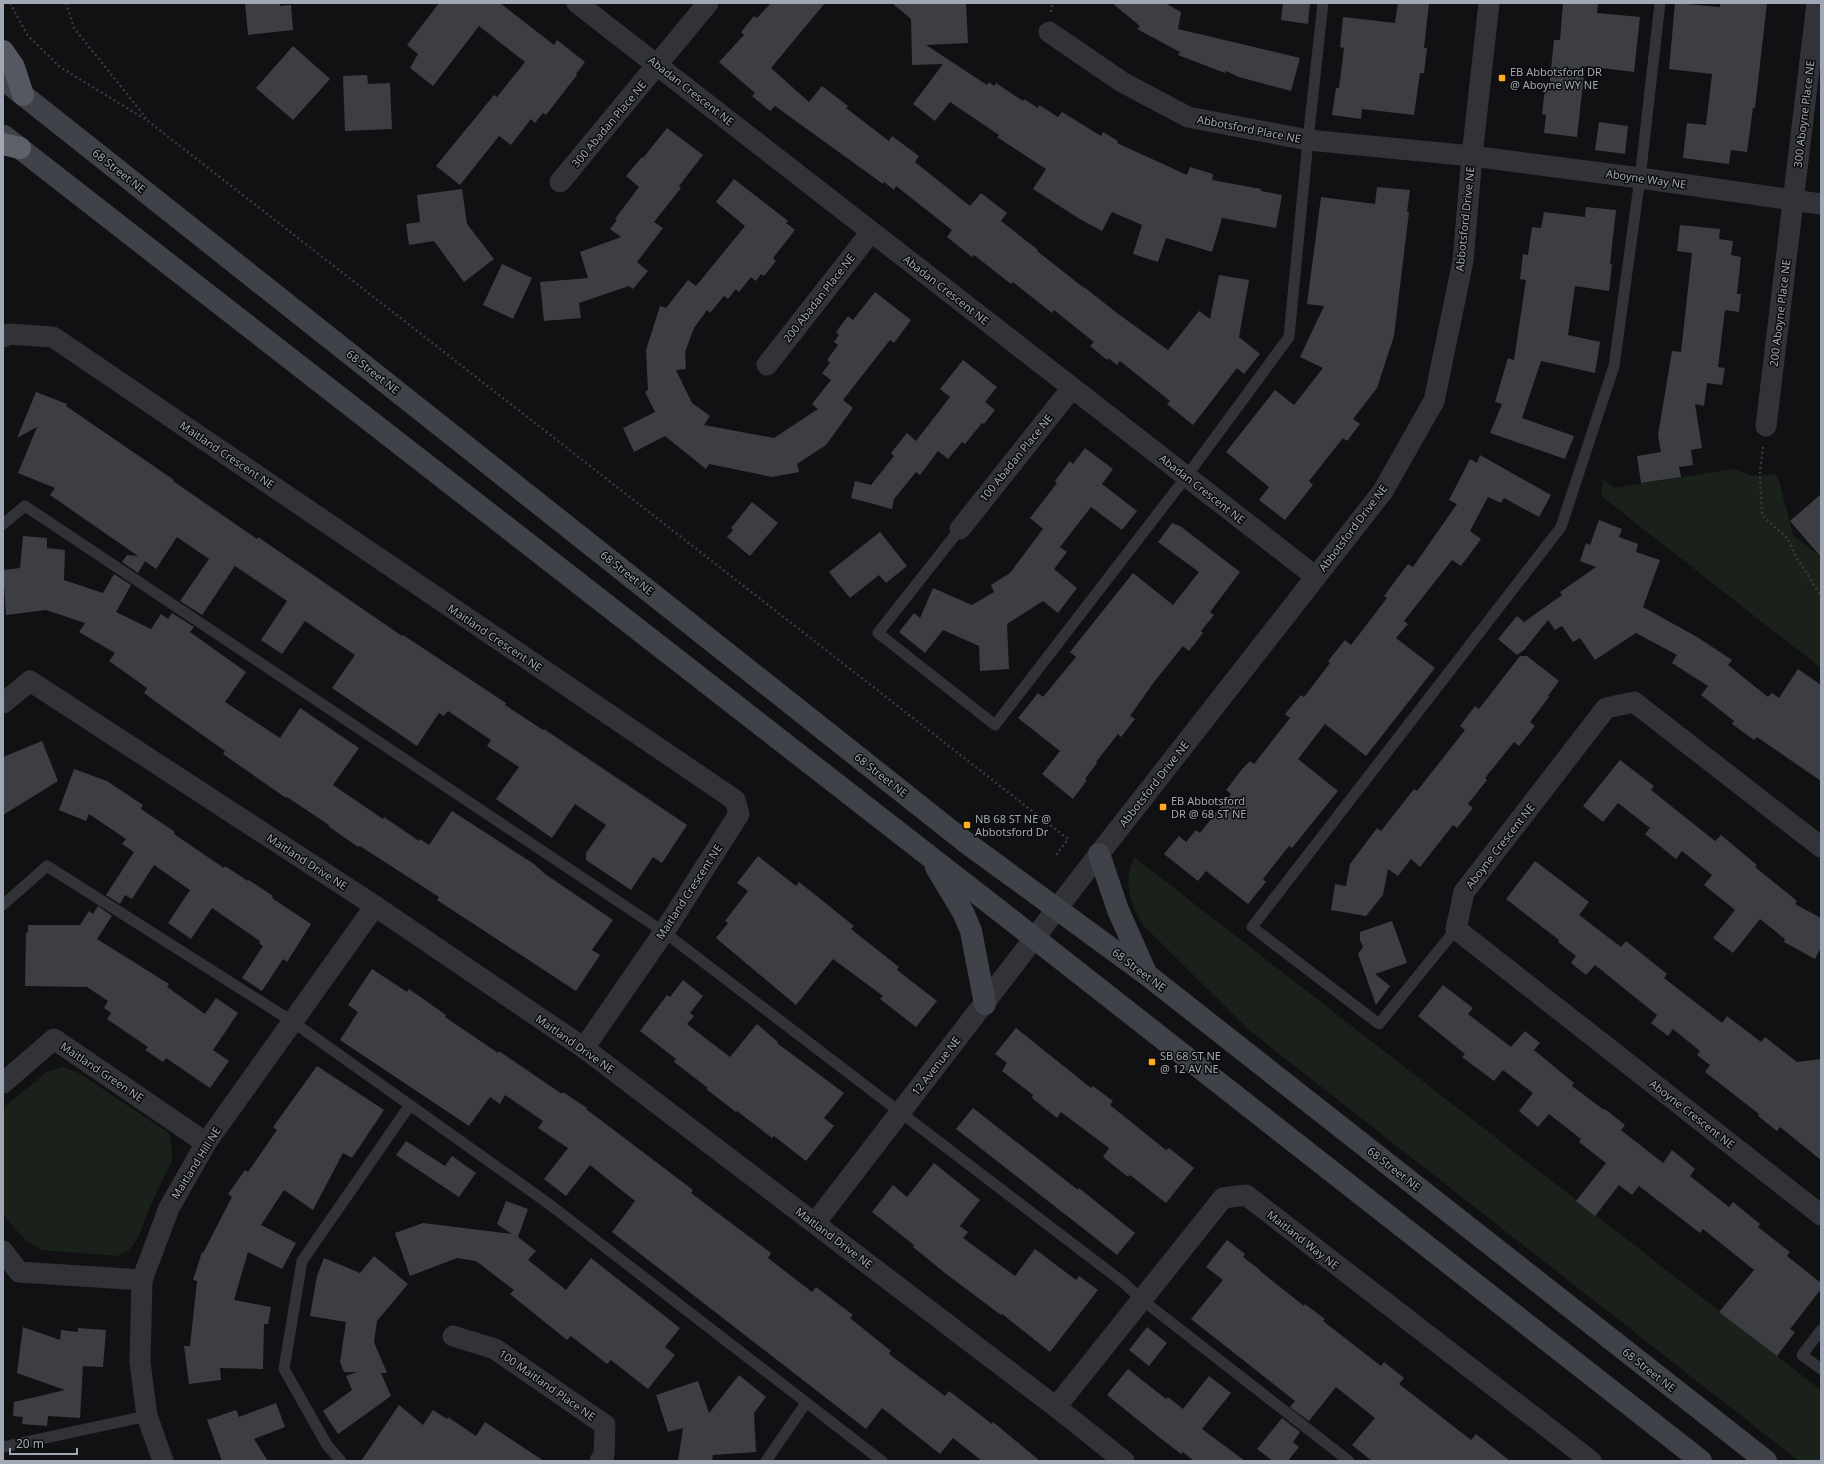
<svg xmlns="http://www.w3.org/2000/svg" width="1824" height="1464" font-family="'Noto Sans',sans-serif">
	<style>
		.green { fill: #19211a }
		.building { fill: #3d3e43 }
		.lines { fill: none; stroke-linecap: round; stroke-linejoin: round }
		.path { stroke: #383a40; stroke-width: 2.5; stroke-dasharray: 2 3; stroke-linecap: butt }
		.service { stroke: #323339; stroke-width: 11 }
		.minor { stroke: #323339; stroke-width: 21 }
		.secondary { stroke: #404249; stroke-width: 22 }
		.trunk { stroke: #565861; stroke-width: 22 }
		.motorway { stroke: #5e616a; stroke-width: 22 }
		.poi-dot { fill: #ffac1e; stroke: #0c0c0e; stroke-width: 1.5 }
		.labels { text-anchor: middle; stroke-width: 3; stroke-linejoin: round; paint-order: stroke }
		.poi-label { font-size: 11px; fill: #a1a8b5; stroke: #0c0c0e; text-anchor: start }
		.street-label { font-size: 11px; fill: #a1a8b5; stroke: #0c0c0e }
	</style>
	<rect width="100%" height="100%" fill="#111113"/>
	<!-- green -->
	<g class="green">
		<polygon points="1733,469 1753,476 1775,474 1779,481 1793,535 1821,557 1821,668 1601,496 1603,479 1614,488"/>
		<path d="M1134 857 1821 1390V1461H1799L1250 1031 1144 926C1129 903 1123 883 1134 857Z"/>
		<polygon points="63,1067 77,1072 169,1133 172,1149 172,1161 150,1206 138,1238 129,1250 117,1256 41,1250 24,1239 3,1214 3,1108 48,1071"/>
	</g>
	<!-- building -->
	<g class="building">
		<polygon points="245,3 280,3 280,6 291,5 293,30 248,35"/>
		<polygon points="439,3 500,3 554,45 557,40 585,62 576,74 577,75 546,115 543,113 535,123 531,119 511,145 499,136 460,185 436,166 494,95 497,97 525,62 479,26 433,86 410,68 418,54 407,45"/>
		<polygon points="771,3 825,3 771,68 809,102 822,86 848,106 846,108 889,141 892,136 919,156 915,162 970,206 981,193 1007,213 1001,221 1038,250 1037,251 1084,288 1084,287 1117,313 1168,350 1199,311 1210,319 1219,275 1249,280 1239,337 1260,354 1244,374 1237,368 1193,425 1167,404 1170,401 1120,361 1117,365 1108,358 1107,360 1090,346 1094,342 1054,310 1052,313 1013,282 1011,284 974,255 972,257 947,237 952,230 896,186 894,190 884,182 883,184 775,106 770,111 752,96 755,93 719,62 744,35 741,32 754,16 757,18"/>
		<polygon points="892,3 966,3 968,43 926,45 987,85 989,82 994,86 996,83 1023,101 1024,99 1038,108 1039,105 1058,117 1062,112 1101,136 1103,132 1118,141 1117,143 1187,175 1190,167 1213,174 1212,180 1261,189 1261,191 1282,195 1276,228 1222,218 1212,252 1166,238 1158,262 1133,254 1142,225 1112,212 1102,231 1078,218 1033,189 1046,169 997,137 999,135 950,102 935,121 913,104 943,64 912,65 911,19"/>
		<polygon points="1112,3 1165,3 1181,12 1178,29 1300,58 1291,91 1239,77 1226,71 1225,73 1178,55 1180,52 1137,29 1140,26"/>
		<polygon points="1283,3 1310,3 1308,24 1281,20"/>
		<polygon points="1398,3 1429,3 1424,48 1427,48 1424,73 1420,73 1414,115 1362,109 1361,119 1332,115 1336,88 1339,88 1344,48 1340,47 1343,17 1395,23"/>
		<polygon points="1563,3 1598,3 1597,13 1640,17 1634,72 1585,66 1577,137 1544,133 1546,115 1542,114 1545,88 1549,89 1554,40 1560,40"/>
		<polygon points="1675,3 1720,7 1720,3 1767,3 1755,108 1753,108 1747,152 1731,150 1729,164 1683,158 1687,123 1706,125 1712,74 1669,69"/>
		<polygon points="293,46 330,79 293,120 256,88"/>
		<polygon points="367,75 368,84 390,83 392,129 345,131 343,76"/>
		<polygon points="1599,122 1628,126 1625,154 1595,150"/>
		<polygon points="667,128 703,155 679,186 681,188 654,222 663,228 637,262 648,271 633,289 629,286 579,303 581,318 544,321 540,282 588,278 580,252 621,237 610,229 617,220 615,219 639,187 626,176 642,157 643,158"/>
		<polygon points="734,179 788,221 786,223 795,230 773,258 776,261 764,276 761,274 756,281 751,277 739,292 736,289 728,299 724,296 710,313 707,310 694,328 685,352 686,369 676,370 692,403 710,416 704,425 774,438 818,409 812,404 831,380 822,373 830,363 827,360 838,345 834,342 839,335 836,332 848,316 853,320 875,292 911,320 894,343 890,340 843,400 853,408 826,445 797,464 799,472 772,477 709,464 706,469 665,436 634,452 623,428 655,412 645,392 648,390 646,350 660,306 666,308 688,280 696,286 745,226 716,202"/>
		<polygon points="1377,187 1410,190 1407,212 1409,212 1394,336 1377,388 1353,419 1360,424 1347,441 1343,438 1309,481 1313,485 1285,520 1259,500 1269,487 1226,452 1275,390 1294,405 1323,368 1300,357 1324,306 1307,304 1321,197 1375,204"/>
		<polygon points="462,189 467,224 494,259 464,282 434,241 409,245 406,224 420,222 417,195"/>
		<polygon points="1586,207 1616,210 1610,264 1612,264 1609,291 1575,286 1568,335 1600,342 1595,373 1541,361 1522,418 1574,436 1565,459 1490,433 1502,404 1495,402 1508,358 1514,360 1526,280 1520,279 1523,254 1528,255 1532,227 1541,228 1544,212 1585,217"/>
		<polygon points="1680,225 1720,229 1719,239 1733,241 1731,255 1741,257 1737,294 1741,294 1739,312 1725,310 1718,367 1725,368 1722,385 1707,383 1704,406 1695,404 1702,448 1691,450 1693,465 1679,467 1681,477 1641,483 1637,456 1661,452 1658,435 1672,351 1681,352 1692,253 1677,251"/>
		<polygon points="502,264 532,278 513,319 483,305"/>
		<polygon points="963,360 997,387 985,402 995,410 984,424 982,423 965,444 962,442 948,459 938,451 920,475 916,472 894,499 892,509 851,498 855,481 871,485 894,456 891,453 907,433 916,441 950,397 940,389"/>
		<polygon points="36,392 67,404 66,406 174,480 173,481 228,519 257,539 258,537 402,636 403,635 506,703 505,705 543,730 544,729 687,825 662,863 653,857 631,890 586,860 586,853 606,825 575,804 552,838 496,799 519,767 487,746 491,740 448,711 444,716 439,713 417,746 332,688 355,655 305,621 282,654 261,640 287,601 235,566 202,615 180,601 209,559 177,537 156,569 145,561 138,573 122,562 127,555 138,556 50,495 55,488 18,473 37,427 17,438"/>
		<polygon points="1085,448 1113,469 1102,484 1137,511 1122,530 1091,507 1060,547 1067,552 1054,569 1077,588 1058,613 1043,601 1007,624 1009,669 980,671 979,646 943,630 925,653 899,632 914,613 920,618 933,588 972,605 994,592 991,585 1010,573 1043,529 1030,518 1057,483 1055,481 1070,461 1073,464"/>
		<polygon points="1480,455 1551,495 1539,517 1504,498 1501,503 1488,497 1470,531 1481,539 1461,566 1452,560 1404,621 1408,624 1396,638 1435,668 1366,756 1325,724 1298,759 1338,791 1292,848 1289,846 1263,879 1266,882 1248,904 1206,871 1198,881 1164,854 1179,836 1186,842 1196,830 1200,833 1231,794 1226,790 1243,768 1250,761 1254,764 1290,718 1285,714 1301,695 1304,697 1330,663 1328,661 1345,640 1351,645 1387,598 1384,596 1408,564 1413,567 1457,504 1449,500 1470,459 1477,463"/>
		<polygon points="1821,494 1821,557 1790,521"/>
		<polygon points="752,502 778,523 750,556 727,537 733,530 731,528"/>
		<polygon points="1599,520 1622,529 1619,537 1638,544 1636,552 1660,560 1643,607 1697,637 1732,660 1728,665 1768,697 1772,693 1779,698 1798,669 1821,685 1821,781 1757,737 1754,740 1732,724 1734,721 1701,695 1708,686 1672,663 1677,655 1636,633 1595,660 1580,638 1573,642 1562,626 1555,630 1548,620 1524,650 1517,655 1498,639 1517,616 1524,622 1562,595 1560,592 1596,567 1580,561 1586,543 1590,545"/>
		<polygon points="1172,523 1180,526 1240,572 1210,612 1214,615 1201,631 1203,633 1189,651 1183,646 1154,682 1130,716 1135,719 1121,737 1118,734 1096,762 1097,763 1085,779 1087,780 1073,799 1042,774 1060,751 1018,718 1038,693 1043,697 1076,657 1070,652 1133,573 1173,605 1199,572 1158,542"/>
		<polygon points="880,532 907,566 886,583 879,575 850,598 829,572"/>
		<polygon points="23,536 47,538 47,548 65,550 64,580 103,593 114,574 131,585 116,612 151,629 161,614 168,619 172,613 194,627 190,632 246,672 225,702 280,738 300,708 359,748 333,785 383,819 384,817 419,841 420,839 429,845 452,811 534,864 545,874 613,920 592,950 600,955 576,991 437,900 439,897 360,846 358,847 328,826 329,825 287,797 286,798 223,754 225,751 156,702 144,693 147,688 109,661 115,653 79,632 85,623 46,610 6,615 3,570 20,568"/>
		<polygon points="1520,656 1527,656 1559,681 1548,696 1549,697 1530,722 1535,726 1519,746 1514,742 1485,778 1487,780 1468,804 1473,808 1457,828 1453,825 1420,867 1411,859 1398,876 1388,869 1383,895 1366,916 1331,910 1335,884 1346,886 1350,864 1377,828 1381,831 1414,789 1417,791 1465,730 1460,726 1475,706 1479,709"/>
		<polygon points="42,741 58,781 3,815 3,757"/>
		<polygon points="1620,760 1654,786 1651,790 1715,841 1721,835 1757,865 1755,867 1797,901 1795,904 1821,918 1821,947 1815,959 1784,942 1785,939 1760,919 1733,953 1713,938 1735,910 1704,885 1712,875 1682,851 1676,859 1645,834 1650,828 1618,803 1603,822 1583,806"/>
		<polygon points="74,769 107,781 143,805 141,809 175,832 174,834 224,868 225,866 248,881 249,880 273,896 272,898 311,924 287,962 283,959 262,991 242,978 263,946 259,943 260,941 212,908 191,939 168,923 190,890 154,865 132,899 125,895 120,904 106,895 134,852 122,844 126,839 89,814 86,821 59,810"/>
		<polygon points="758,856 796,886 799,882 828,905 854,926 851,929 899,967 897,970 937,1001 916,1027 880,999 883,996 833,959 796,1005 716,938 728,923 725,921 748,891 737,883"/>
		<polygon points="1535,861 1589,902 1579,915 1621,947 1626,941 1667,974 1664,978 1722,1023 1727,1016 1761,1042 1765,1037 1797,1062 1821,1059 1821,1160 1780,1127 1777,1131 1758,1116 1759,1114 1705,1072 1710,1065 1697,1055 1700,1051 1673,1029 1668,1036 1651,1023 1657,1015 1595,965 1586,975 1571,963 1576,956 1558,942 1559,940 1506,899"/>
		<polygon points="98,906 112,916 97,939 169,984 167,987 205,1014 216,998 238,1013 213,1050 229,1061 210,1088 166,1058 163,1062 145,1050 148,1047 107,1019 111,1013 104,1008 108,1001 87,987 25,986 26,932 28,933 28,925 80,925 89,911 93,914"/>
		<polygon points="1392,921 1407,963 1375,974 1390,986 1376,1005 1358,954 1363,947 1360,940 1360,932"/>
		<polygon points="372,969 407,992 409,989 446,1015 445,1017 498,1053 499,1051 562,1094 563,1092 587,1108 586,1109 693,1190 691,1193 771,1253 768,1258 812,1292 816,1287 853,1315 850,1318 891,1351 889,1354 945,1396 949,1391 992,1424 993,1422 1040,1461 982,1461 953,1438 940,1454 882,1408 866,1429 612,1232 635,1201 590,1165 566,1196 544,1179 568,1148 538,1128 543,1121 505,1095 500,1104 490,1097 469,1126 340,1040 358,1012 348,1005"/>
		<polygon points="683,980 703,996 690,1013 694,1016 687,1024 730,1057 757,1024 778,1042 777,1043 844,1093 824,1118 834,1126 806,1161 774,1136 772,1138 737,1111 736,1112 706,1089 708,1088 674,1062 676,1059 640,1031 667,995 670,997"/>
		<polygon points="1443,985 1473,1008 1468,1014 1511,1047 1525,1031 1540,1043 1534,1050 1574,1083 1572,1086 1604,1110 1605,1109 1625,1125 1621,1130 1663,1163 1672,1150 1695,1169 1690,1176 1729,1207 1733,1202 1760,1224 1758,1227 1790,1252 1787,1256 1821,1283 1821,1289 1790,1329 1795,1332 1777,1356 1719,1312 1754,1270 1703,1229 1700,1233 1639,1186 1632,1195 1619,1185 1595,1216 1576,1201 1606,1163 1579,1142 1581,1139 1549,1114 1538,1127 1519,1111 1533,1093 1503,1070 1494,1081 1462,1057 1465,1054 1418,1016"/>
		<polygon points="1016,1028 1091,1088 1093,1086 1113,1101 1110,1105 1166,1150 1169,1148 1194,1168 1166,1203 1130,1175 1128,1177 1103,1157 1109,1148 1061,1112 1057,1118 1032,1098 1033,1095 1002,1071 1007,1063 995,1054"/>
		<polygon points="317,1066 384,1110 352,1158 343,1153 313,1210 284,1190 261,1225 296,1243 282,1269 248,1252 234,1300 271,1307 268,1324 264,1324 263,1369 220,1368 221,1380 189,1384 184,1346 190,1346 197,1281 193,1280 202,1252 203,1253 232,1197 228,1194 245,1170 248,1172 277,1130 273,1127"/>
		<polygon points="973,1108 1078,1190 1079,1188 1135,1233 1117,1255 956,1129"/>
		<polygon points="406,1141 445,1166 452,1156 476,1173 459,1197 396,1155"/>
		<polygon points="934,1163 980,1200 960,1226 968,1232 963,1238 1015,1276 1035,1249 1076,1280 1079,1276 1098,1290 1050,1352 1002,1314 1001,1315 945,1273 913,1247 914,1245 872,1212 893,1185 907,1197"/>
		<polygon points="506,1201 528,1209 518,1237 536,1251 528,1260 566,1290 591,1258 680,1328 665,1347 675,1355 648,1389 611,1360 607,1364 571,1336 567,1340 510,1294 514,1290 476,1261 457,1258 410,1276 395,1233 423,1223 512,1234 497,1224"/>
		<polygon points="1227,1240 1245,1254 1243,1257 1260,1270 1260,1271 1304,1306 1305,1304 1325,1319 1323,1321 1381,1366 1384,1362 1404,1378 1399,1384 1471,1440 1476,1434 1510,1461 1372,1461 1352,1445 1375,1418 1336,1387 1309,1421 1290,1407 1295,1401 1191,1319 1223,1280 1206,1267"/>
		<polygon points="374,1256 408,1284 377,1321 374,1342 387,1373 381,1373 391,1396 338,1434 323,1411 352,1390 346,1376 357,1372 344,1372 340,1362 346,1322 310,1316 317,1276 324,1258 360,1273"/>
		<polygon points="23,1327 60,1340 61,1330 78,1332 78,1328 106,1330 103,1367 83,1366 80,1418 48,1416 47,1426 22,1424 23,1417 13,1416 14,1402 65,1390 17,1373"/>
		<polygon points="1147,1327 1167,1343 1149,1366 1129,1350"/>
		<polygon points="1128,1369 1166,1399 1168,1397 1183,1409 1209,1376 1231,1393 1202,1429 1245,1461 1194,1461 1183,1452 1181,1454 1159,1437 1107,1395"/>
		<polygon points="739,1375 766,1397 754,1413 756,1452 713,1455 712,1461 678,1461 683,1428 668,1432 656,1395 698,1381 709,1413"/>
		<polygon points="276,1403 285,1427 254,1439 268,1461 222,1461 207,1420 236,1410 239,1417"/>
		<polygon points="399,1405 423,1425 433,1410 447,1419 448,1417 476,1436 485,1422 544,1461 361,1461"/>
		<polygon points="1282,1418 1300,1432 1293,1442 1299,1447 1288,1461 1273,1461 1257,1449"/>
	</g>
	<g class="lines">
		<!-- path -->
		<g class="path">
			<polyline points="10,3 28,36 60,67 148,121 1068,839 1056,855"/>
			<polyline points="66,3 74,28 146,118"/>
			<polyline points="1051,12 1052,3"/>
			<polyline points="1763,447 1760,471 1762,515 1788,539 1795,555 1821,596"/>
		</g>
		<!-- service -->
		<g class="service">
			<polyline points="3,524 25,506 664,932 1124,1283 1141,1299 1349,1461"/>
			<polyline points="960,529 878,633 995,725 1186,477 1289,337 1308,140 1323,3"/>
			<polyline points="3,905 47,866 293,1022 549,1204 882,1461"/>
			<polyline points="1456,929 1379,1024 1252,927 1561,527 1614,366 1640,178 1660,3"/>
			<polyline points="1821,1330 1802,1355 1821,1369"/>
			<polyline points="3,1447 147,1416"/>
			<polyline points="341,1461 327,1445 284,1369 302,1261 410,1105"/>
			<polyline points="766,1461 806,1403"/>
		</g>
		<!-- minor -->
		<g class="minor">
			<polyline points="577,3 1316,577"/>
			<polyline points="1049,32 1122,82 1188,117 1308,140 1472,156 1640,178 1821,204"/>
			<polyline points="560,182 708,3"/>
			<polyline points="3,337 8,334 53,337 735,800 739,814 664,932 584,1048"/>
			<polyline points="767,365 871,232"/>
			<polyline points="1766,426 1817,3"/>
			<polyline points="960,529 1072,388"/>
			<polyline points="3,703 30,681 375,906 584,1048 1056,1407 1124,1461"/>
			<polyline points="1821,847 1634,702 1606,708 1464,892 1456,929 1821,1215"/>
			<polyline points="3,1083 54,1039 206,1143"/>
			<polyline points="815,1223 1099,854 1383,491 1434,401 1463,261 1472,156 1489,3"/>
			<polyline points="3,1251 19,1272 142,1280"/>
			<polyline points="453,1336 495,1349 605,1425 604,1455 600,1461"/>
			<polyline points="1056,1407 1223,1198 1246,1195 1591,1461"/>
			<polyline points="163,1461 147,1416 140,1362 142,1280 169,1208 206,1143 375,906"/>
		</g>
		<!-- secondary -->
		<g class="secondary">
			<polyline points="3,79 964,841 1146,974 1766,1461"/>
			<polyline points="4,136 1010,919 1701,1461"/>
			<polyline points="1099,854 1118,910 1146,973"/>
			<polyline points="936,867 963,912 971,931 985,1004"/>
		</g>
		<!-- trunk -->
		<polyline class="trunk" points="3,51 14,67 23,95"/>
		<!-- motorway -->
		<polyline class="motorway" points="3,144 20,148"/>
	</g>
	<!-- markers -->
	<g class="poi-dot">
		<rect x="1498" y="74" width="8" height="8" rx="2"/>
		<rect x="1159" y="803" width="8" height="8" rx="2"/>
		<rect x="963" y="821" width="8" height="8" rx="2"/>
		<rect x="1148" y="1058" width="8" height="8" rx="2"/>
	</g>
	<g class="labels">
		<!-- poi labels -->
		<g class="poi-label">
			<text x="1510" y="76">EB Abbotsford DR<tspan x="1510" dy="13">@ Aboyne WY NE</tspan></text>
			<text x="1171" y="805">EB Abbotsford<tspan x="1171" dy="13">DR @ 68 ST NE</tspan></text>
			<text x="975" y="823">NB 68 ST NE @<tspan x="975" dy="13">Abbotsford Dr</tspan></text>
			<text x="1160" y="1060">SB 68 ST NE<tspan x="1160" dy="13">@ 12 AV NE</tspan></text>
		</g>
		<!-- street labels -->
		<g class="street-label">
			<text transform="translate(691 91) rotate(38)" y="4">Abadan Crescent NE</text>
			<text transform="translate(1804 114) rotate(-83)" y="4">300 Aboyne Place NE</text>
			<text transform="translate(609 124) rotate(-50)" y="4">300 Abadan Place NE</text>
			<text transform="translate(1249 129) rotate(11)" y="4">Abbotsford Place NE</text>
			<text transform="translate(119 171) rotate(38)" y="4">68 Street NE</text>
			<text transform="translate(1646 179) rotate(8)" y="4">Aboyne Way NE</text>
			<text transform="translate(1465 219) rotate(-84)" y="4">Abbotsford Drive NE</text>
			<text transform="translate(946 290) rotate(38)" y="4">Abadan Crescent NE</text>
			<text transform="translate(819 298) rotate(-52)" y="4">200 Abadan Place NE</text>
			<text transform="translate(1780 313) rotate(-83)" y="4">200 Aboyne Place NE</text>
			<text transform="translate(373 372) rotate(38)" y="4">68 Street NE</text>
			<text transform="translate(227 455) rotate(34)" y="4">Maitland Crescent NE</text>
			<text transform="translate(1016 458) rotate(-51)" y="4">100 Abadan Place NE</text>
			<text transform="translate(1202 489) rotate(38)" y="4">Abadan Crescent NE</text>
			<text transform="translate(1353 528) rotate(-53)" y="4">Abbotsford Drive NE</text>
			<text transform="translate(627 573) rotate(38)" y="4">68 Street NE</text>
			<text transform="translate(495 638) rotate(34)" y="4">Maitland Crescent NE</text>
			<text transform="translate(881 775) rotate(38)" y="4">68 Street NE</text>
			<text transform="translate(1154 784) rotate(-52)" y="4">Abbotsford Drive NE</text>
			<text transform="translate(1500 846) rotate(-52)" y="4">Aboyne Crescent NE</text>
			<text transform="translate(307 862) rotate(33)" y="4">Maitland Drive NE</text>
			<text transform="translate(689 892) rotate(-57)" y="4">Maitland Crescent NE</text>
			<text transform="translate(1139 970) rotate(37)" y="4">68 Street NE</text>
			<text transform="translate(575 1044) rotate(35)" y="4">Maitland Drive NE</text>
			<text transform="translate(936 1066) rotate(-52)" y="4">12 Avenue NE</text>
			<text transform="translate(102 1072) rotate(34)" y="4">Maitland Green NE</text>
			<text transform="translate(1692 1114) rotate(38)" y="4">Aboyne Crescent NE</text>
			<text transform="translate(196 1163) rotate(-58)" y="4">Maitland Hill NE</text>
			<text transform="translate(1394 1169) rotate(38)" y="4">68 Street NE</text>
			<text transform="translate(834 1238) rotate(37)" y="4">Maitland Drive NE</text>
			<text transform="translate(1303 1240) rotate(38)" y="4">Maitland Way NE</text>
			<text transform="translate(1649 1370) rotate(38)" y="4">68 Street NE</text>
			<text transform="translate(547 1385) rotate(35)" y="4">100 Maitland Place NE</text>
		</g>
	</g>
	<!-- border -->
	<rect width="1824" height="1464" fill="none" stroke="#a1a8b5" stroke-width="8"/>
	<!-- scale -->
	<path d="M10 1448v6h67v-6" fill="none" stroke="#a1a8b5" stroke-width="2"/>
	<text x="16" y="1448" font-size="12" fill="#a1a8b5" stroke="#0c0c0e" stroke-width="3" paint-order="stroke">20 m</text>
</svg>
